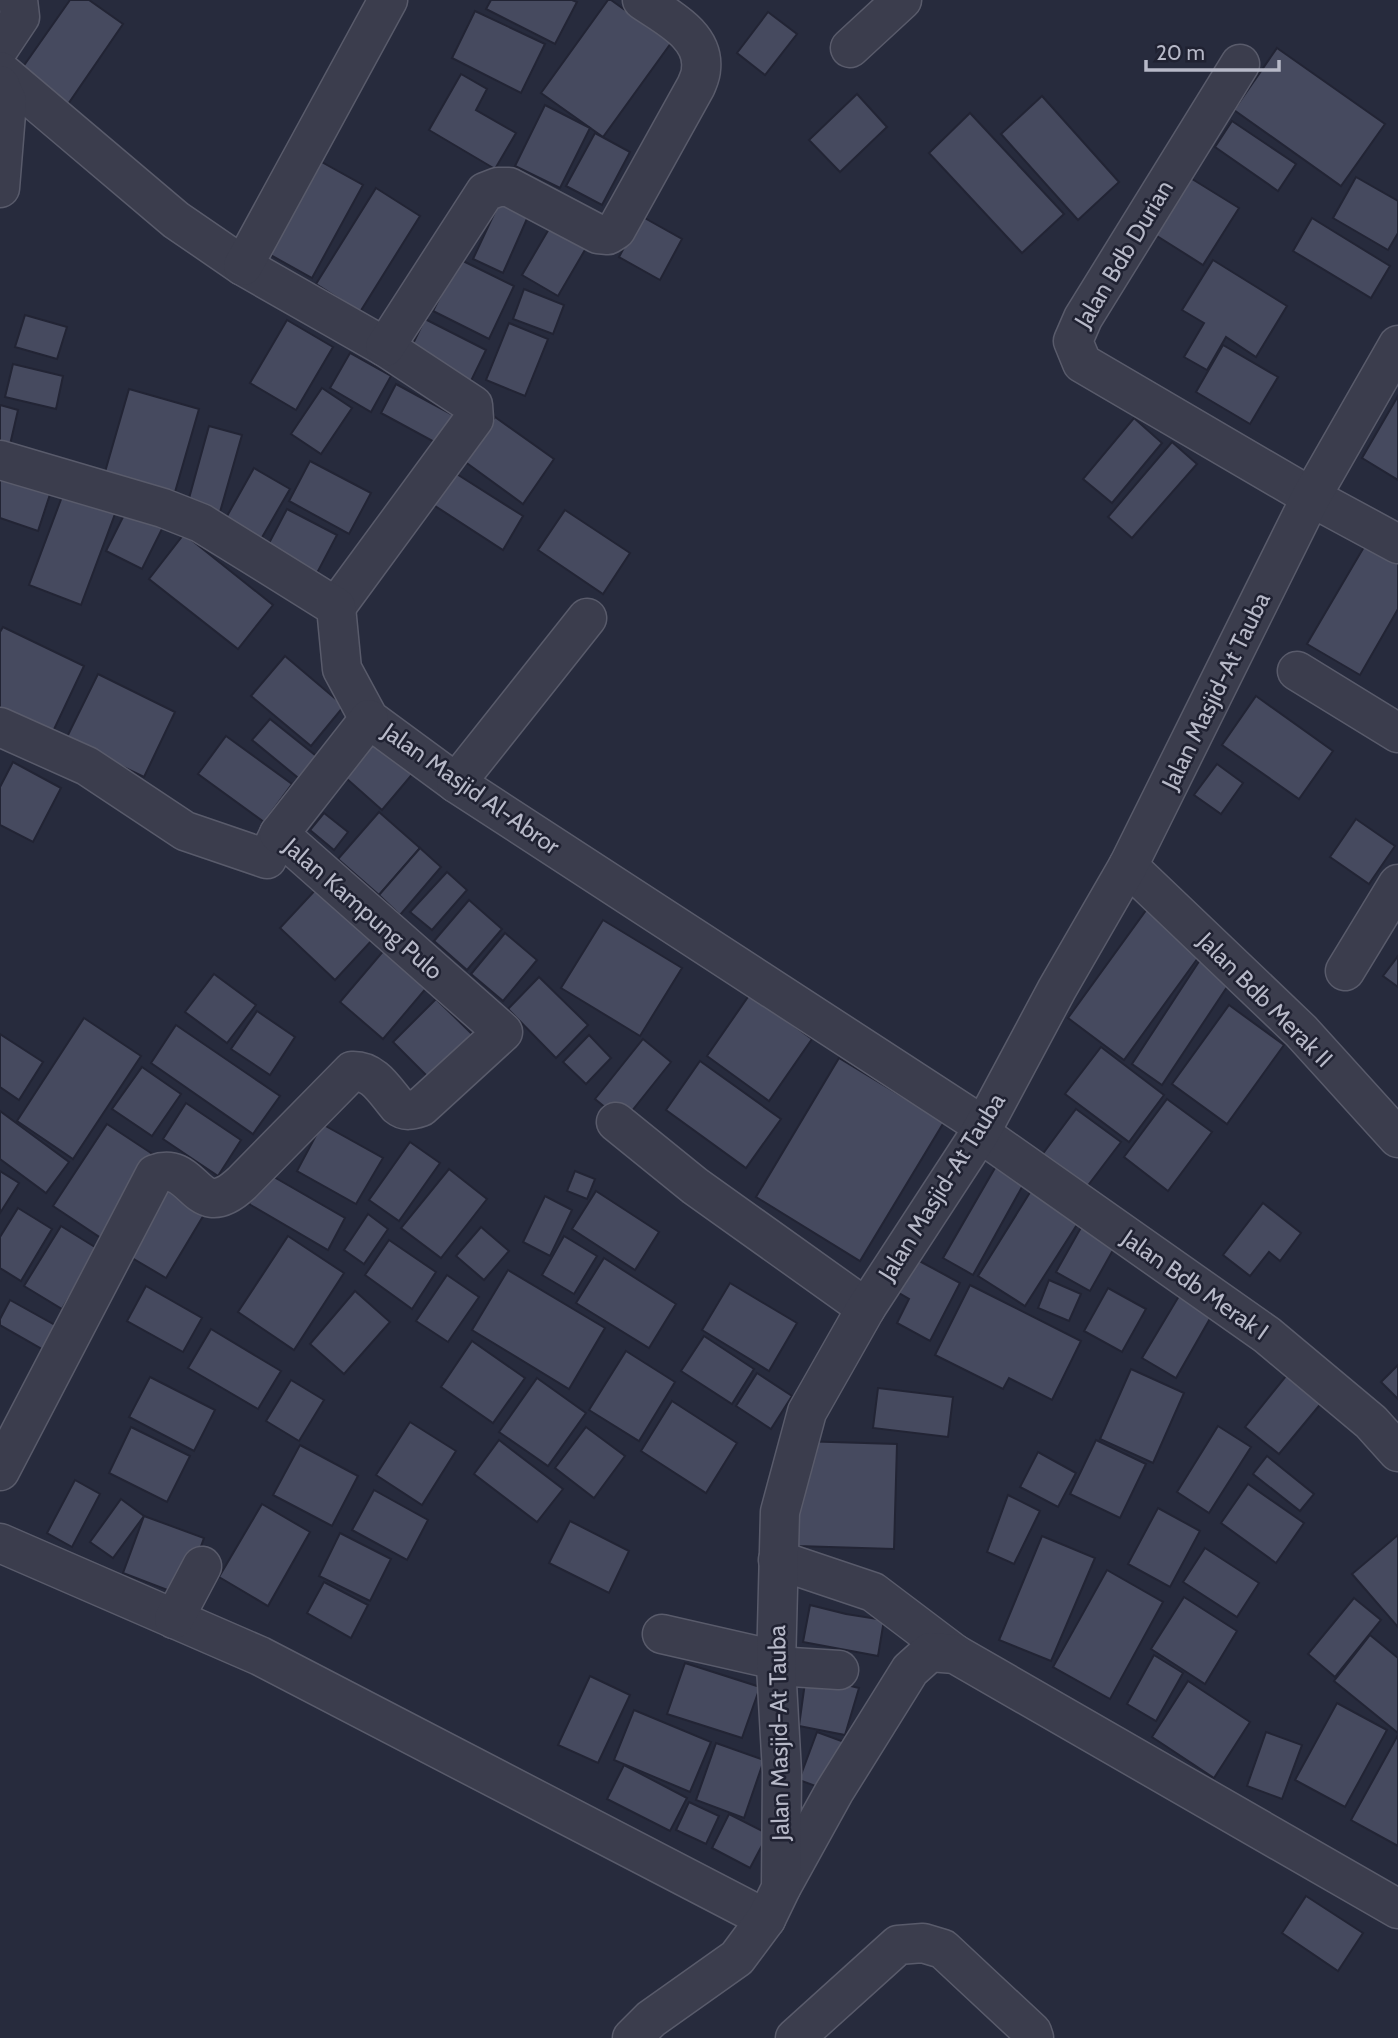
<svg xmlns="http://www.w3.org/2000/svg" width="1398" height="2038" font-family="Cabin,sans-serif">
	<style>
		.building { fill: #464a5f; stroke: #222434; stroke-width: 2 }
		.lines { fill: none; stroke-linecap: round; stroke-linejoin: round }
		.minor-casing { stroke: #595b6b; stroke-width: 41 }
		.minor { stroke: #3b3d4d; stroke-width: 38 }
		.labels { text-anchor: middle; stroke-width: 5; stroke-linejoin: round; paint-order: stroke }
		.street-label { font-size: 24px; fill: #b7b9c8; stroke: #202232 }
	</style>
	<rect width="100%" height="100%" fill="#272b3d"/>
	<!-- building -->
	<g class="building">
		<polygon points="70,0 89,0 123,24 66,107 18,74"/>
		<polygon points="491,0 572,0 577,2 555,44 486,9"/>
		<polygon points="608,0 611,0 671,43 603,137 541,93"/>
		<polygon points="475,11 545,44 521,93 452,58"/>
		<polygon points="768,12 797,34 765,75 737,53"/>
		<polygon points="1277,48 1385,124 1341,186 1234,110"/>
		<polygon points="461,74 487,89 476,110 516,133 495,169 429,130"/>
		<polygon points="857,94 887,127 840,172 809,140"/>
		<polygon points="1042,96 1119,182 1078,220 1001,134"/>
		<polygon points="545,105 590,128 560,188 515,166"/>
		<polygon points="970,113 1064,214 1022,253 929,153"/>
		<polygon points="1232,121 1296,164 1278,191 1215,147"/>
		<polygon points="595,133 630,152 602,205 566,186"/>
		<polygon points="309,155 363,185 312,278 258,248"/>
		<polygon points="1184,174 1239,208 1203,265 1149,231"/>
		<polygon points="1356,177 1398,201 1398,233 1388,250 1333,218"/>
		<polygon points="376,188 420,216 360,312 316,284"/>
		<polygon points="501,199 530,212 503,273 473,259"/>
		<polygon points="641,216 682,239 660,280 619,257"/>
		<polygon points="1312,218 1390,266 1371,298 1293,251"/>
		<polygon points="553,222 589,243 558,296 522,275"/>
		<polygon points="459,259 514,286 489,339 433,311"/>
		<polygon points="1213,260 1287,306 1256,357 1226,337 1207,370 1184,357 1204,323 1182,310"/>
		<polygon points="524,289 564,305 553,334 513,319"/>
		<polygon points="25,315 67,327 57,359 15,347"/>
		<polygon points="425,319 486,350 469,385 408,354"/>
		<polygon points="287,320 333,347 296,410 250,383"/>
		<polygon points="509,323 548,339 525,396 486,380"/>
		<polygon points="1223,345 1278,377 1250,424 1196,392"/>
		<polygon points="350,353 391,376 371,412 330,388"/>
		<polygon points="13,364 63,376 56,409 5,397"/>
		<polygon points="396,384 453,415 438,444 381,413"/>
		<polygon points="322,388 352,408 321,454 291,434"/>
		<polygon points="129,389 199,409 175,492 105,472"/>
		<polygon points="1398,396 1398,480 1362,458"/>
		<polygon points="0,405 18,410 9,449 0,447"/>
		<polygon points="495,417 554,459 523,504 464,461"/>
		<polygon points="1134,418 1162,443 1112,503 1083,479"/>
		<polygon points="209,426 242,435 220,512 188,502"/>
		<polygon points="1172,442 1197,464 1132,538 1108,517"/>
		<polygon points="310,461 371,493 349,534 289,501"/>
		<polygon points="0,464 54,482 38,531 0,518"/>
		<polygon points="254,468 290,489 257,546 222,525"/>
		<polygon points="452,471 523,516 503,550 432,504"/>
		<polygon points="66,486 118,506 81,605 29,585"/>
		<polygon points="129,505 165,523 142,569 106,551"/>
		<polygon points="287,509 337,535 317,573 267,547"/>
		<polygon points="565,510 630,553 603,594 538,550"/>
		<polygon points="184,534 273,605 238,649 149,579"/>
		<polygon points="1371,535 1398,551 1398,609 1360,675 1307,644"/>
		<polygon points="3,627 84,666 48,742 0,718 0,632"/>
		<polygon points="285,656 344,706 311,746 251,696"/>
		<polygon points="98,674 175,712 144,777 66,739"/>
		<polygon points="1256,696 1333,751 1299,799 1222,745"/>
		<polygon points="270,719 320,759 302,781 252,740"/>
		<polygon points="371,732 415,771 382,810 338,771"/>
		<polygon points="226,736 292,784 264,822 198,774"/>
		<polygon points="13,762 61,788 33,842 0,825 0,787"/>
		<polygon points="1217,764 1243,783 1221,814 1194,795"/>
		<polygon points="379,812 420,848 379,895 338,859"/>
		<polygon points="324,813 348,832 334,850 310,830"/>
		<polygon points="1356,819 1395,846 1369,884 1330,857"/>
		<polygon points="420,848 441,867 400,915 379,895"/>
		<polygon points="447,872 467,890 432,930 410,912"/>
		<polygon points="319,886 374,938 335,980 280,928"/>
		<polygon points="469,900 502,929 467,970 434,941"/>
		<polygon points="1147,909 1203,951 1124,1060 1068,1018"/>
		<polygon points="603,920 682,968 640,1036 561,988"/>
		<polygon points="505,933 537,960 503,1001 471,974"/>
		<polygon points="385,949 428,986 383,1039 340,1002"/>
		<polygon points="1398,956 1398,987 1383,976"/>
		<polygon points="1200,960 1231,981 1162,1085 1132,1064"/>
		<polygon points="214,974 256,1005 227,1043 185,1012"/>
		<polygon points="539,977 588,1025 556,1058 508,1009"/>
		<polygon points="750,994 812,1039 769,1101 707,1056"/>
		<polygon points="436,999 475,1037 431,1080 393,1042"/>
		<polygon points="1229,1005 1284,1045 1227,1124 1172,1084"/>
		<polygon points="257,1011 295,1037 270,1075 231,1049"/>
		<polygon points="84,1018 141,1056 73,1159 17,1121"/>
		<polygon points="176,1025 280,1096 253,1134 151,1063"/>
		<polygon points="0,1034 43,1062 19,1100 0,1087"/>
		<polygon points="589,1035 611,1058 586,1084 563,1062"/>
		<polygon points="643,1039 671,1062 623,1122 595,1099"/>
		<polygon points="1101,1047 1164,1095 1129,1142 1065,1094"/>
		<polygon points="839,1058 944,1122 860,1261 756,1197"/>
		<polygon points="700,1061 781,1119 746,1168 666,1110"/>
		<polygon points="142,1067 181,1094 152,1136 112,1109"/>
		<polygon points="1167,1099 1212,1132 1168,1191 1124,1157"/>
		<polygon points="186,1103 241,1140 218,1176 163,1139"/>
		<polygon points="1076,1109 1121,1142 1083,1192 1039,1159"/>
		<polygon points="0,1111 69,1162 46,1193 0,1159"/>
		<polygon points="107,1124 154,1155 101,1238 53,1206"/>
		<polygon points="322,1124 383,1158 356,1204 297,1171"/>
		<polygon points="410,1142 440,1163 399,1221 369,1200"/>
		<polygon points="999,1161 1027,1178 973,1275 943,1258"/>
		<polygon points="449,1169 487,1199 441,1258 401,1228"/>
		<polygon points="0,1171 19,1183 0,1213"/>
		<polygon points="575,1171 595,1179 587,1199 567,1191"/>
		<polygon points="267,1173 345,1218 328,1250 249,1204"/>
		<polygon points="1039,1178 1087,1209 1025,1306 978,1276"/>
		<polygon points="168,1185 208,1208 166,1278 127,1255"/>
		<polygon points="596,1191 659,1232 635,1270 572,1229"/>
		<polygon points="545,1196 572,1210 550,1256 523,1242"/>
		<polygon points="1263,1203 1301,1233 1280,1261 1269,1252 1250,1276 1223,1255"/>
		<polygon points="18,1208 52,1229 21,1281 0,1268 0,1237"/>
		<polygon points="368,1214 388,1229 364,1264 344,1250"/>
		<polygon points="1083,1224 1117,1243 1090,1291 1056,1272"/>
		<polygon points="61,1226 98,1249 62,1309 24,1286"/>
		<polygon points="481,1227 509,1251 484,1280 456,1256"/>
		<polygon points="288,1236 344,1273 294,1350 238,1312"/>
		<polygon points="564,1236 597,1256 574,1294 542,1275"/>
		<polygon points="389,1240 436,1272 412,1309 365,1275"/>
		<polygon points="912,1257 960,1283 930,1341 897,1323 909,1299 894,1290"/>
		<polygon points="604,1258 676,1304 649,1348 576,1303"/>
		<polygon points="508,1270 605,1328 569,1389 472,1330"/>
		<polygon points="447,1275 479,1297 448,1342 416,1321"/>
		<polygon points="1049,1280 1081,1294 1069,1321 1038,1308"/>
		<polygon points="730,1283 797,1323 769,1371 702,1330"/>
		<polygon points="970,1285 1081,1341 1052,1400 1009,1378 1003,1389 935,1355"/>
		<polygon points="146,1286 202,1318 183,1352 127,1321"/>
		<polygon points="1108,1288 1146,1309 1122,1352 1084,1331"/>
		<polygon points="355,1291 390,1322 344,1374 310,1344"/>
		<polygon points="1179,1296 1212,1315 1176,1378 1142,1358"/>
		<polygon points="10,1300 62,1329 49,1353 0,1325 0,1319"/>
		<polygon points="211,1329 281,1371 258,1409 188,1368"/>
		<polygon points="704,1336 754,1369 732,1404 681,1371"/>
		<polygon points="472,1341 525,1378 493,1423 441,1387"/>
		<polygon points="626,1351 675,1382 639,1441 589,1410"/>
		<polygon points="1398,1365 1398,1399 1381,1382"/>
		<polygon points="1294,1366 1328,1395 1279,1454 1245,1427"/>
		<polygon points="1131,1369 1184,1393 1153,1463 1100,1439"/>
		<polygon points="757,1373 792,1396 771,1429 736,1406"/>
		<polygon points="150,1377 215,1410 194,1451 129,1417"/>
		<polygon points="537,1378 586,1413 548,1466 499,1432"/>
		<polygon points="291,1380 324,1400 299,1441 266,1421"/>
		<polygon points="878,1388 953,1397 948,1437 873,1428"/>
		<polygon points="672,1401 737,1443 706,1493 641,1451"/>
		<polygon points="410,1422 456,1451 422,1505 376,1475"/>
		<polygon points="1218,1426 1251,1447 1209,1513 1177,1492"/>
		<polygon points="131,1427 190,1456 167,1502 109,1473"/>
		<polygon points="586,1427 625,1456 594,1498 555,1468"/>
		<polygon points="499,1440 563,1489 537,1522 474,1474"/>
		<polygon points="1096,1440 1146,1464 1120,1518 1070,1494"/>
		<polygon points="799,1441 897,1444 894,1549 797,1546"/>
		<polygon points="300,1445 358,1476 332,1526 273,1495"/>
		<polygon points="1038,1452 1076,1473 1058,1507 1020,1487"/>
		<polygon points="1267,1456 1314,1494 1300,1511 1253,1474"/>
		<polygon points="75,1480 100,1494 72,1547 47,1533"/>
		<polygon points="1248,1484 1304,1523 1276,1563 1221,1523"/>
		<polygon points="374,1490 428,1520 407,1560 352,1530"/>
		<polygon points="1008,1495 1040,1511 1014,1564 987,1552"/>
		<polygon points="121,1499 144,1516 113,1558 90,1542"/>
		<polygon points="262,1504 310,1532 268,1606 219,1577"/>
		<polygon points="1158,1508 1200,1531 1170,1587 1128,1564"/>
		<polygon points="144,1516 204,1538 183,1596 123,1573"/>
		<polygon points="570,1521 629,1551 609,1593 549,1563"/>
		<polygon points="340,1533 391,1559 370,1601 319,1576"/>
		<polygon points="1398,1535 1398,1627 1352,1574"/>
		<polygon points="1042,1536 1095,1558 1051,1661 999,1640"/>
		<polygon points="1205,1548 1259,1583 1237,1617 1183,1582"/>
		<polygon points="1107,1570 1163,1602 1110,1699 1053,1667"/>
		<polygon points="324,1582 368,1605 351,1638 307,1613"/>
		<polygon points="1184,1597 1237,1631 1205,1684 1151,1649"/>
		<polygon points="1354,1598 1381,1620 1335,1677 1308,1654"/>
		<polygon points="810,1605 846,1614 884,1620 878,1656 803,1642"/>
		<polygon points="1370,1635 1398,1658 1398,1733 1334,1681"/>
		<polygon points="1154,1655 1183,1673 1156,1721 1127,1704"/>
		<polygon points="685,1663 760,1687 742,1738 667,1714"/>
		<polygon points="806,1675 859,1688 845,1735 799,1726"/>
		<polygon points="590,1676 630,1695 598,1763 558,1745"/>
		<polygon points="1188,1681 1250,1722 1214,1778 1152,1737"/>
		<polygon points="1337,1703 1387,1730 1345,1807 1295,1780"/>
		<polygon points="634,1710 711,1742 690,1792 614,1760"/>
		<polygon points="817,1732 847,1743 829,1791 799,1780"/>
		<polygon points="1266,1732 1302,1745 1282,1799 1247,1786"/>
		<polygon points="1398,1735 1398,1846 1351,1820"/>
		<polygon points="716,1743 764,1760 744,1818 696,1800"/>
		<polygon points="624,1765 687,1798 670,1831 607,1799"/>
		<polygon points="689,1802 719,1816 706,1844 676,1830"/>
		<polygon points="729,1814 768,1834 750,1868 712,1848"/>
		<polygon points="1306,1896 1363,1933 1338,1971 1282,1933"/>
	</g>
	<g class="lines">
		<!-- minor casing -->
		<g class="minor-casing">
			<g id="minor">
				<polyline points="0,47 20,17 18,0"/>
				<polyline points="850,48 902,0"/>
				<polyline points="1240,64 1083,318 1073,341 1082,363 1311,497 1398,544"/>
				<polyline points="0,71 176,220 243,266 385,347 473,405 474,419 336,607"/>
				<polyline points="0,85 7,101 0,188"/>
				<polyline points="243,266 388,0"/>
				<path d="M385 347 485 192 498 187H509L598 234 608 235 616 230 696 86C698 81 701 75 701 69 705 35 666 17 642 0"/>
				<polyline points="0,460 163,508 201,523 336,607 342,669 369,719 456,783 983,1126"/>
				<polyline points="1297,671 1398,733"/>
				<path d="M0 727 87 766 185 831 267 859 279 834 503 1032 421 1107C412 1110 405 1112 398 1106 385 1091 374 1070 352 1071L242 1183C195 1227 196 1159 155 1174L0 1471"/>
				<polyline points="456,783 587,618"/>
				<polyline points="279,834 369,719"/>
				<polyline points="1128,866 1301,1031 1398,1138"/>
				<polyline points="1345,971 1398,884"/>
				<polyline points="616,1122 695,1186 866,1308"/>
				<polyline points="980,1133 1267,1335 1371,1422 1398,1452"/>
				<polyline points="0,1543 260,1656 766,1919"/>
				<polyline points="778,1560 873,1592 955,1654"/>
				<polyline points="174,1619 202,1566"/>
				<polyline points="662,1634 776,1660"/>
				<polyline points="776,1666 839,1670"/>
				<polyline points="782,1886 834,1792 910,1670 930,1652 955,1654 1398,1909"/>
				<polyline points="632,2038 651,2019 737,1958 766,1919 781,1888 782,1772 776,1666 780,1512 807,1412 866,1308 980,1133 1057,989 1128,866 1311,497 1398,345"/>
				<polyline points="795,2038 898,1945 923,1943 943,1949 1032,2032 1034,2038"/>
			</g>
		</g>
		<!-- minor -->
		<use href="#minor" class="minor"/>
	</g>
	<g class="labels">
		<!-- street labels -->
		<g class="street-label">
			<text transform="translate(1124 254) rotate(-59)" y="8">Jalan Bdb Durian</text>
			<text transform="translate(1216 691) rotate(-64)" y="8">Jalan Masjid-At Tauba</text>
			<text transform="translate(471 789) rotate(35)" y="8">Jalan Masjid Al-Abror</text>
			<text transform="translate(363 909) rotate(41)" y="8">Jalan Kampung Pulo</text>
			<text transform="translate(1265 1000) rotate(45)" y="8">Jalan Bdb Merak II</text>
			<text transform="translate(942 1187) rotate(-58)" y="8">Jalan Masjid-At Tauba</text>
			<text transform="translate(1195 1285) rotate(35)" y="8">Jalan Bdb Merak I</text>
			<text transform="translate(779 1733) rotate(-91)" y="8">Jalan Masjid-At Tauba</text>
		</g>
	</g>
	<!-- scale -->
	<path d="M1146 60v10h133v-10" fill="none" stroke="#b7b9c8" stroke-width="3.5"/>
	<text x="1156" y="60" font-size="21" fill="#b7b9c8" stroke="#202232" stroke-width="5" paint-order="stroke">20 m</text>
</svg>
